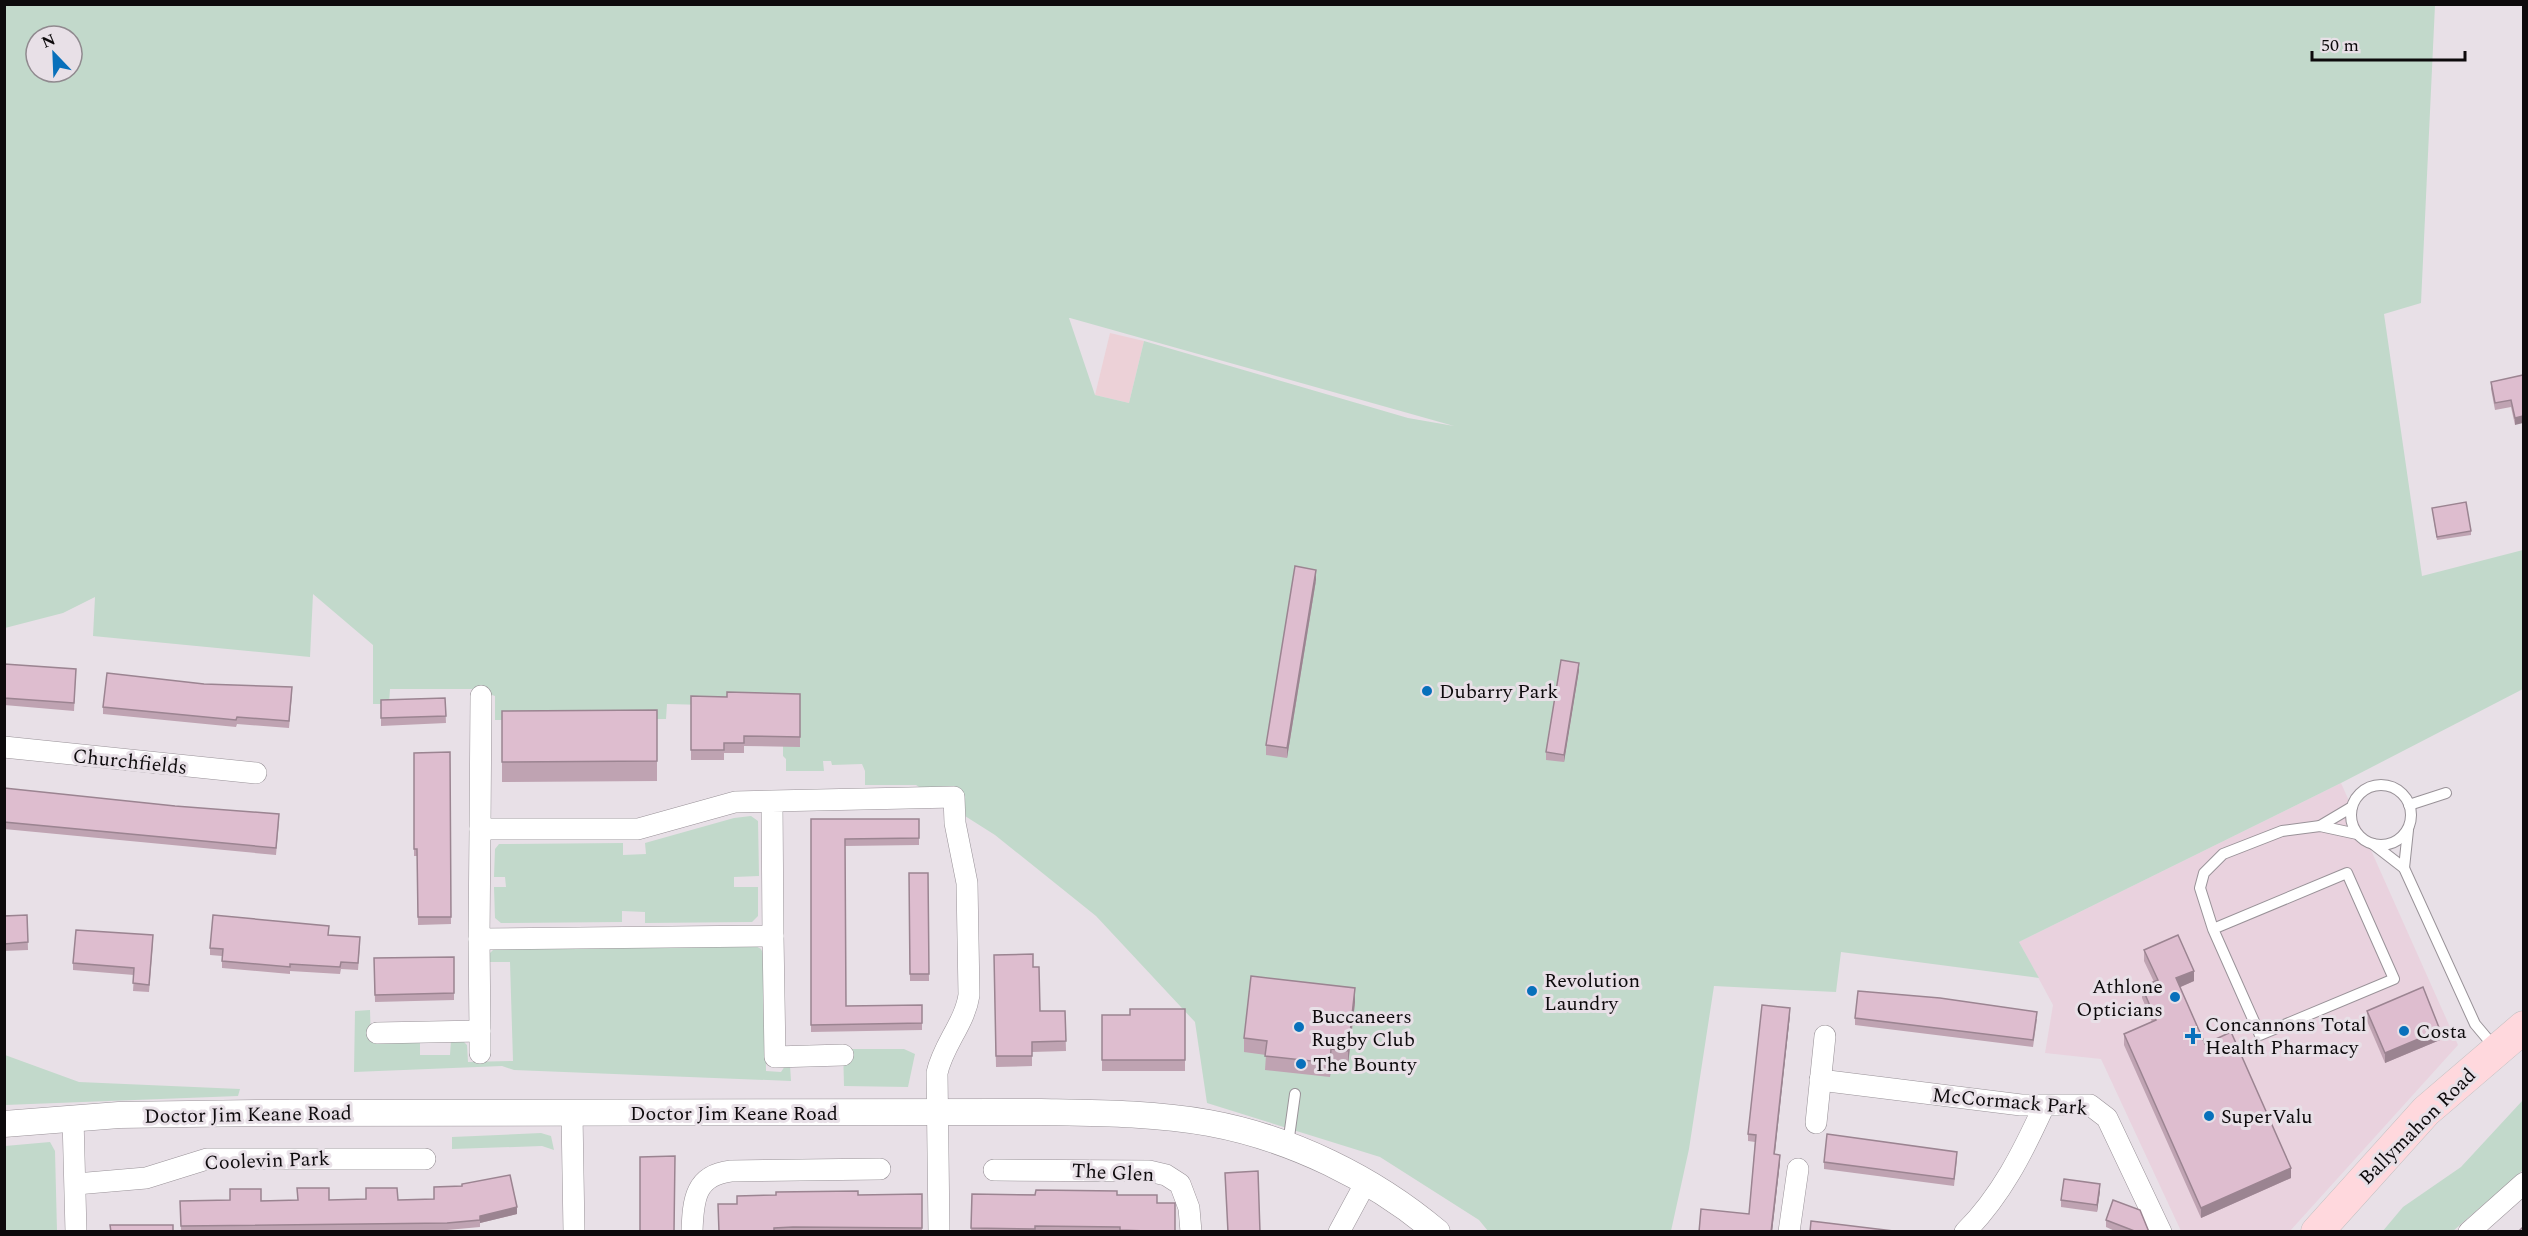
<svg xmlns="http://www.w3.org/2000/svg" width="2528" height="1236" font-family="Spectral,serif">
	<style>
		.commercial { fill: #e9d2de }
		.industrial { fill: #ecd1d7 }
		.green { fill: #c2d9cb; fill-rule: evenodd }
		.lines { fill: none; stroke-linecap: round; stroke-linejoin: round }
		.service-casing { stroke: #999298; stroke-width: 12 }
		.minor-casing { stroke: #999298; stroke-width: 22 }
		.tertiary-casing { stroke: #999298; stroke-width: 27 }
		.primary-casing { stroke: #c0bfc0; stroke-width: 33 }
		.service { stroke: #fff; stroke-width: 10 }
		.minor { stroke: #fff; stroke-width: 21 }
		.tertiary { stroke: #fff; stroke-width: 26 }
		.primary { stroke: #ffd8dd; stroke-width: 32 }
		.wall { fill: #bfa3b2 }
		.shaded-wall { fill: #9b8491 }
		.building { fill: #debdcf; stroke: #9b8491; stroke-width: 1.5 }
		.poi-dot { fill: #0870bb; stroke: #e8e0e7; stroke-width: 2 }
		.labels { text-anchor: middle; stroke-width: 6; stroke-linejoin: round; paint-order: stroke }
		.poi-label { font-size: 20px; fill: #0d0a0c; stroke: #e8e0e7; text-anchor: start }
		.street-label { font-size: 20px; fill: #0d0a0c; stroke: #e8e0e7 }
	</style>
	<rect width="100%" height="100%" fill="#e8e0e7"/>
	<!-- commercial -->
	<polygon class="commercial" points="2341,783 2458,1045 2290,1231 2181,1231 2101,1059 2045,1053 2053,1005 2019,942"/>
	<!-- industrial -->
	<polygon class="industrial" points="1110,333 1144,341 1129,403 1095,395"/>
	<!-- green -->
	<g class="green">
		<path d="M4 5H2435L2421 303 2384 314 2422 576 2523 550V689L2341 783 2019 942 2039 978 1841 952 1836 992 1714 986 1689 1149 1671 1231H1488L1479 1220 1380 1157 1207 1103 1195 1022 1096 916 995 835 916 785H865V771L862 764 832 765 831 761H823L824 771H786V759L783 756V707L667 704 666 719 495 720V696L474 689H390L389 704H373V645L313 594 310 657 93 636 95 597 63 613 5 628ZM36 36H72V72H36ZM1069 318H1070L1454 426 1408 418 1144 341 1129 403 1095 395Z"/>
		<polygon points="751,816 758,821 759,876 734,877 734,887 758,887 758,916 752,922 645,923 645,912 622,911 622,922 501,923 495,918 494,887 506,887 505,877 494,877 495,849 499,844 623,843 623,855 646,854 645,843 734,818"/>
		<polygon points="754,945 761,949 765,958 766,1071 781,1072 785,1066 790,1065 791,1081 514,1070 502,1066 354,1072 355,1011 370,1010 371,1041 420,1040 420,1055 450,1055 451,1040 462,1040 467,1045 468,1062 513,1061 510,962 489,962 489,954 495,948"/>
		<polygon points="843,1049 904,1049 915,1054 908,1087 844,1086"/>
		<polygon points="5,1055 79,1082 240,1089 238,1096 5,1105"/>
		<polygon points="2523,1100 2523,1170 2453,1231 2382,1232 2403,1207 2461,1167"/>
		<polygon points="541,1133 551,1136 554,1150 542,1146 452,1149 452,1137"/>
		<polygon points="50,1142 55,1151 57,1231 5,1231 5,1146"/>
	</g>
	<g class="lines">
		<!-- service casing -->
		<g class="service-casing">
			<g id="service">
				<circle cx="2381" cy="815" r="30"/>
				<polyline points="2409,805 2446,793"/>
				<polyline points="2320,826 2352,807"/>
				<polyline points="2373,844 2404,868 2475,1024 2496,1049"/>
				<polyline points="2404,868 2408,830"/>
				<polyline points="2213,929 2347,873 2394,979 2260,1035 2213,929 2200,888 2204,873 2223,854 2282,831 2320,826 2357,834"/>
				<polyline points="1288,1144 1295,1094"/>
			</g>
		</g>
		<!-- minor casing -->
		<g class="minor-casing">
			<g id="minor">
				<polyline points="4,747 256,773"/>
				<path d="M772 801 735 802 638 829H480L479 939 773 936 772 801 954 797 955 823 967 883 969 995C965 1023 943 1045 937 1073L939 1232"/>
				<polyline points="480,829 481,696"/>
				<polyline points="773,936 775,1057 843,1055"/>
				<polyline points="480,1031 480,1053"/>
				<polyline points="377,1033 480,1031 479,939"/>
				<polyline points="1820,1080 2021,1105 2090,1105 2107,1118 2161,1232"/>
				<polyline points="572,1114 574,1232"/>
				<polyline points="73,1118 76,1232"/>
				<polyline points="1816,1123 1825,1036"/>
				<polyline points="994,1170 1149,1171 1166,1175 1180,1184 1189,1208 1191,1232"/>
				<polyline points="76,1184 146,1178 207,1159 425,1159"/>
				<path d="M692 1232C693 1200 695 1175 731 1171L880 1169"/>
				<polyline points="1339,1232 1366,1182"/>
				<polyline points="1789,1232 1798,1169"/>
				<path d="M1965 1232C2001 1196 2023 1152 2044 1106"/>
				<polyline points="2469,1232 2524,1183"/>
			</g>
		</g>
		<!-- tertiary casing -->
		<g class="tertiary-casing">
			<path id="tertiary" d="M4 1124 119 1115 262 1113 1041 1112C1097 1113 1153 1113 1209 1123 1291 1138 1373 1178 1437 1232"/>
		</g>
		<!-- primary casing -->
		<g class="primary-casing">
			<polyline id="primary" points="2317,1232 2426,1111 2524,1027"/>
		</g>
		<!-- service -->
		<use href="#service" class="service"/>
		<!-- minor -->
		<use href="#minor" class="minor"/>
		<!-- tertiary -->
		<use href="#tertiary" class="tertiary"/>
		<!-- primary -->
		<use href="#primary" class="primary"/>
	</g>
	<!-- wall -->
	<g class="wall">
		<polygon points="2523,375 2515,425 2511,407 2495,410 2491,389 2491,382"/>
		<polygon points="2432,508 2471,531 2471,535 2437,540"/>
		<polygon points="1316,580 1287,758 1266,755 1266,745"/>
		<polygon points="4,664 76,669 74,711 4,705"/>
		<polygon points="1579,670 1564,762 1546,760 1546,752"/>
		<polygon points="292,694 289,728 237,724 236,727 103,714 103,707"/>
		<polygon points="800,694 800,747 744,746 744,753 724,753 724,760 691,760 691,696 727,697"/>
		<polygon points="445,698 446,723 381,726 381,700"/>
		<polygon points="657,710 657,781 502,782 502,711"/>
		<polygon points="450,752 451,924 418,925 417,856 414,856 414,753"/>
		<polygon points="4,788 279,821 276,855 4,829"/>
		<polygon points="811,819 919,819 919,845 845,846 846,1006 922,1005 922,1030 811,1032"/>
		<polygon points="909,873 928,873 929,981 910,981"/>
		<polygon points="27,915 28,950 4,951 4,916"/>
		<polygon points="328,935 360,944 358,970 341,969 340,974 290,971 290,974 222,968 222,956 210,955 210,948"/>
		<polygon points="153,942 149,992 133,991 134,975 73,970 73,963"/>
		<polygon points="2144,950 2194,981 2180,987 2205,1044 2291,1178 2201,1218 2124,1045 2124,1034 2152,1022 2142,998 2142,987 2154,982 2144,961"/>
		<polygon points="994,955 1033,967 1040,1011 1065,1011 1066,1051 1032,1052 1032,1066 996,1067"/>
		<polygon points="454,957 454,1000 375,1002 374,958"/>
		<polygon points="1355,1002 1348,1065 1331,1063 1330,1077 1265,1070 1266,1055 1244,1052 1244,1038"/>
		<polygon points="1185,1009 1185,1071 1102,1071 1102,1015 1130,1015"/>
		<polygon points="2367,1011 2440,1040 2385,1063 2367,1021"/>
		<polygon points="1790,1015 1774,1155 1780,1162 1772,1232 1699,1232 1749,1214 1755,1142 1748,1141 1748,1134"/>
		<polygon points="1855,1018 2037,1019 2033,1047 1855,1025"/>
		<polygon points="1957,1159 1954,1186 1824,1169 1824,1162"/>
		<polygon points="2100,1191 2097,1212 2061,1207 2061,1200"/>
		<polygon points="922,1194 922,1232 719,1232 737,1204 858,1195"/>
		<polygon points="972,1194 1117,1195 1157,1203 1175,1232 971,1232"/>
		<polygon points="329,1200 398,1200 517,1214 480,1223 480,1227 447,1230 181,1232 180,1201"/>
		<polygon points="2106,1220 2150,1232 2117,1232 2106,1227"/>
	</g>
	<!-- shaded-wall -->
	<g class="shaded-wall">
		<polygon points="2523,416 2523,423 2515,425 2515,418"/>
		<polygon points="1316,570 1316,580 1287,758 1287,748"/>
		<polygon points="1579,663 1579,670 1564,762 1564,755"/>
		<polygon points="2194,971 2194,981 2176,989 2176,978"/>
		<polygon points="1355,988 1355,1002 1348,1065 1348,1051"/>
		<polygon points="1790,1008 1790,1015 1774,1162 1774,1154"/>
		<polygon points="2440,1030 2440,1040 2385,1063 2385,1053"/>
		<polygon points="1331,1049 1331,1063 1330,1077 1330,1063"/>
		<polygon points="1780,1155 1780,1162 1772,1232 1771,1232"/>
		<polygon points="2291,1168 2291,1178 2201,1218 2201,1208"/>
		<polygon points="2100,1184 2100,1191 2097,1212 2097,1205"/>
		<polygon points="517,1207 517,1214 480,1223 480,1216"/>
	</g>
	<!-- building -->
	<g class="building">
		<polygon points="2523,375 2523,416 2515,418 2511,400 2495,403 2491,382"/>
		<polygon points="2466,502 2471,531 2437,537 2432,508"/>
		<polygon points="1295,566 1316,570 1287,748 1266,745"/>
		<polygon points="1561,660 1579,663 1564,755 1546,752"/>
		<polygon points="4,664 76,669 74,703 4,698"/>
		<polygon points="107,673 204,684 292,687 289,721 237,717 236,720 103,707"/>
		<polygon points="727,692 800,694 800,737 744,736 744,743 724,743 724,750 691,750 691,696 727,697"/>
		<polygon points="445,698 446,716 381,718 381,700"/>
		<polygon points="657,710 657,761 502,762 502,711"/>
		<polygon points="450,752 451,917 418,917 417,849 414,849 414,753"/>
		<polygon points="4,788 175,806 279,814 276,848 4,822"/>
		<polygon points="811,819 919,819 919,838 845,839 846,1006 922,1005 922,1023 811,1025"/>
		<polygon points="909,873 928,873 929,974 910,974"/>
		<polygon points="27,915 28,942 4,944 4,916"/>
		<polygon points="213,915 329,926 328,935 360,937 358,963 341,962 340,967 290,964 290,967 222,961 223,949 210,948"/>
		<polygon points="76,930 153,935 149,985 133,983 134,968 73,963"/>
		<polygon points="2178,935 2194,971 2176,978 2205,1044 2231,1032 2291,1168 2201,1208 2124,1034 2156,1020 2142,987 2158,980 2144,950"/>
		<polygon points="1033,954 1033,967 1039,967 1040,1011 1065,1011 1066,1041 1032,1042 1032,1056 996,1056 994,955"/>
		<polygon points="454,957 454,993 375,995 374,958"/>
		<polygon points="1251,976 1355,988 1348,1051 1331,1049 1330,1063 1265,1056 1267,1041 1244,1038"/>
		<polygon points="2423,987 2440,1030 2385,1053 2367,1011"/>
		<polygon points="1858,991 1940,998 2037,1012 2033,1040 1855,1018"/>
		<polygon points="1762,1005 1790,1008 1774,1154 1780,1155 1771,1232 1699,1232 1701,1209 1749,1214 1756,1135 1748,1134"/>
		<polygon points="1130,1009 1185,1009 1185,1060 1102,1060 1102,1015 1130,1015"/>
		<polygon points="1827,1134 1957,1152 1954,1179 1824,1162"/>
		<polygon points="675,1156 674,1232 640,1232 640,1157"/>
		<polygon points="1258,1171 1260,1232 1228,1232 1225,1173"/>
		<polygon points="510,1175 517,1207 480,1216 480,1220 447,1223 181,1226 180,1201 230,1200 230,1189 261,1189 261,1201 298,1200 297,1188 329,1188 329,1200 366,1199 366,1188 397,1188 398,1200 434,1199 434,1187 462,1186 462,1184"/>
		<polygon points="2064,1179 2100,1184 2097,1205 2061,1200"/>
		<polygon points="1036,1190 1117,1191 1117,1195 1157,1195 1157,1203 1175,1203 1175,1232 1120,1230 1120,1227 1035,1226 1035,1229 971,1228 972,1194 1035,1195"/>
		<polygon points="858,1191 858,1195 922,1194 922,1228 793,1227 774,1228 774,1231 719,1232 718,1204 737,1204 737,1196 776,1195 776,1192"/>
		<polygon points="2113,1200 2140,1210 2149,1232 2137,1232 2106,1220"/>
		<polygon points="1811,1221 1902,1232 1810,1232"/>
		<polygon points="110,1225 173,1225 173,1232 111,1232"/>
		<polygon points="2523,1227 2523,1232 2518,1232"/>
	</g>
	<!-- markers -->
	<g class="poi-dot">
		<circle cx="1427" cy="691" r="6"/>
		<circle cx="1532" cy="991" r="6"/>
		<circle cx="2175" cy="997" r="6"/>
		<circle cx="1299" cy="1027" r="6"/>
		<circle cx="2404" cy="1031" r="6"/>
		<path d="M2190 1027h6v6h6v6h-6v6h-6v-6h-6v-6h6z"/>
		<circle cx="1301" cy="1064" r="6"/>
		<circle cx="2209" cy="1116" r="6"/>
	</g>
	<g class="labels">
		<!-- poi labels -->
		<g class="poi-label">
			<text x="1439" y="698">Dubarry Park</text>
			<text x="1544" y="987">Revolution<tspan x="1544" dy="23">Laundry</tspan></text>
			<text x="2163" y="993" text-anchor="end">Athlone<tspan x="2163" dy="23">Opticians</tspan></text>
			<text x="1311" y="1023">Buccaneers<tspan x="1311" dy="23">Rugby Club</tspan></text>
			<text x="2205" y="1031">Concannons Total<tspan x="2205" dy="23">Health Pharmacy</tspan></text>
			<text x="2416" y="1038">Costa</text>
			<text x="1313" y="1071">The Bounty</text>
			<text x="2221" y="1123">SuperValu</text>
		</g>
		<!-- street labels -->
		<g class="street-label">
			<text transform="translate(130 761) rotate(6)" y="7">Churchfields</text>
			<text transform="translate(2010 1101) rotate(5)" y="7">McCormack Park</text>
			<text x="734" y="1120">Doctor Jim Keane Road</text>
			<text transform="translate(248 1114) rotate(-1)" y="7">Doctor Jim Keane Road</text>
			<text transform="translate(2417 1126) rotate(-45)" y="7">Ballymahon Road</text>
			<text transform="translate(267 1160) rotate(-2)" y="7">Coolevin Park</text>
			<text transform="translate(1113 1172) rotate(3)" y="7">The Glen</text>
		</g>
	</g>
	<!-- border -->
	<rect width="2528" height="1236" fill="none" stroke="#0d0a0c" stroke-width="12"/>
	<!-- north arrow -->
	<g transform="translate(54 54) rotate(337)"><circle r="28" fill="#e8e0e7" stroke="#908a8f" stroke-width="1.5"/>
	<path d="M0-4.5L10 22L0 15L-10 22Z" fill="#0870bb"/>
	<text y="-9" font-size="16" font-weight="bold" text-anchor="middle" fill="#0d0a0c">N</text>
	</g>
	<!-- scale -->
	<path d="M2312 51v9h153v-9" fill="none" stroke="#0d0a0c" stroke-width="3"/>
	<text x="2321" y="51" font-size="18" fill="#0d0a0c" stroke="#e8e0e7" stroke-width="4.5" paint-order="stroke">50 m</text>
</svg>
